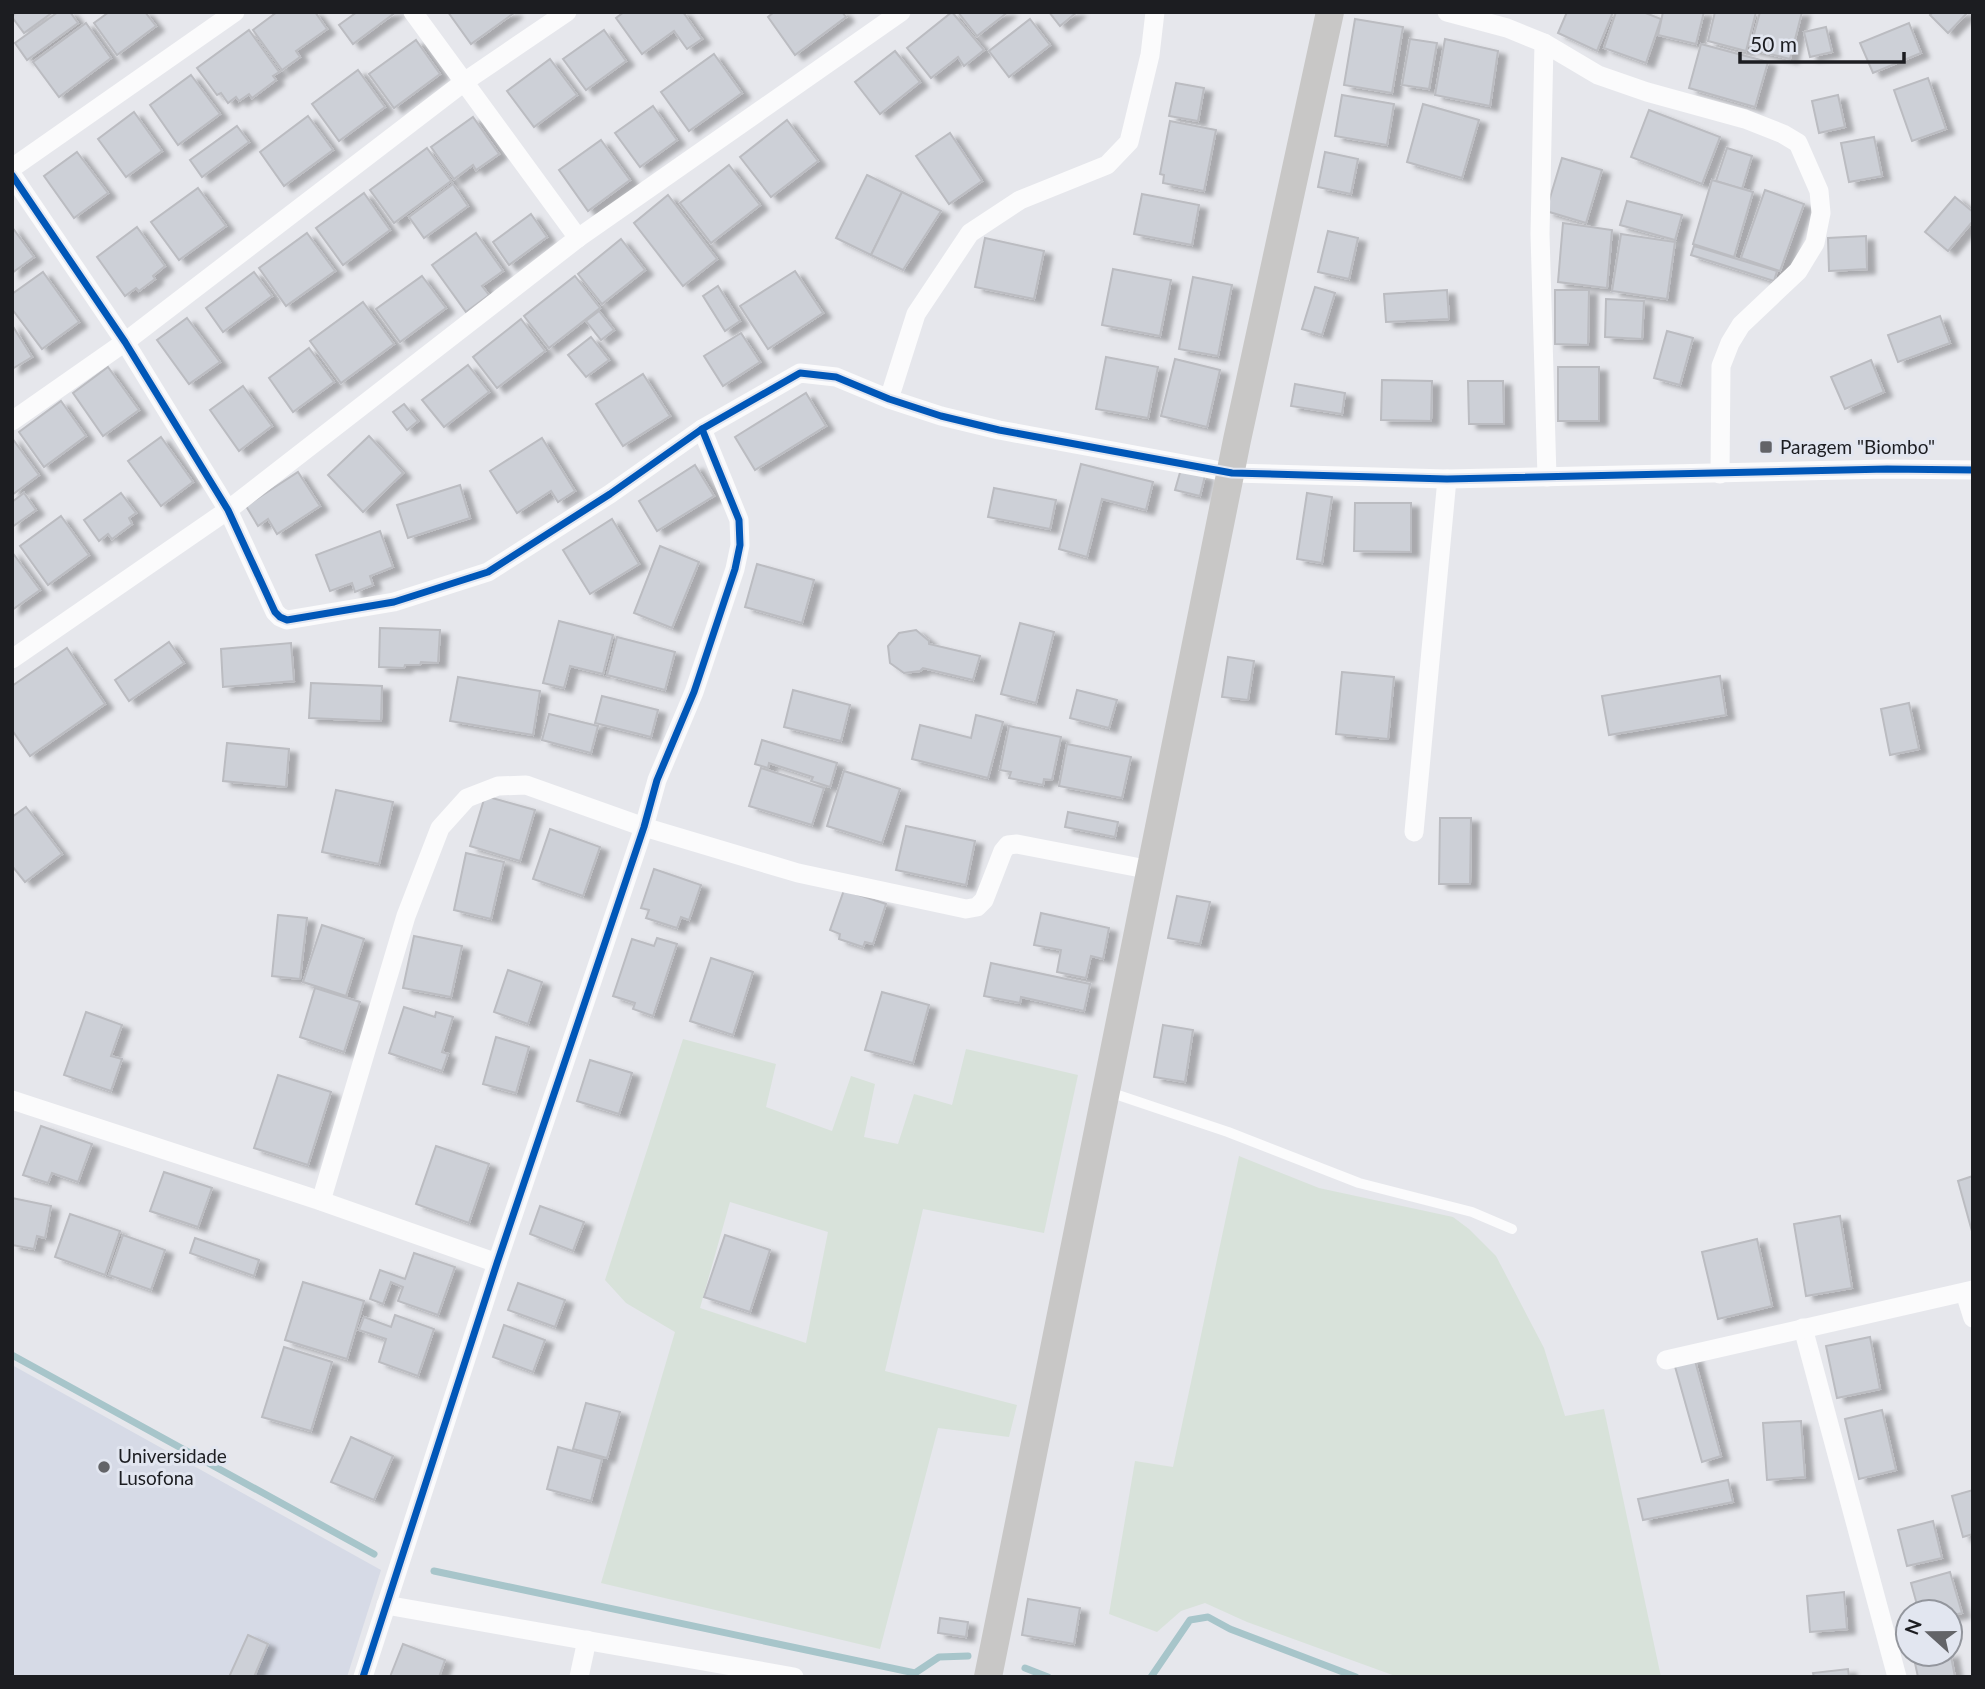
<svg xmlns="http://www.w3.org/2000/svg" width="1985" height="1689" font-family="Lato,sans-serif">
	<style>
		.built { fill: #d6dae6 }
		.green { fill: #d8e2da; fill-rule: evenodd }
		.lines { fill: none; stroke-linecap: round; stroke-linejoin: round }
		.stream { stroke: #a7c5ca; stroke-width: 7 }
		.building { fill: #cdd0d7; stroke: #bbbcc1; stroke-width: 2; filter: url(#shadow) }
		.lane { stroke: #fbfbfc; stroke-width: 10 }
		.street { stroke: #fbfbfc; stroke-width: 19 }
		.secondary { stroke: #c8c7c6; stroke-width: 28 }
		.cycleway-casing { stroke: #e2e6f0; stroke-width: 11 }
		.cycleway { stroke: #0057b8; stroke-width: 7 }
		.poi-dot { fill: #636468; stroke: #e2e6f0; stroke-width: 2.5 }
		.labels { text-anchor: middle; stroke-width: 6; stroke-linejoin: round; paint-order: stroke }
		.poi-label { font-size: 19px; fill: #1c1d21; stroke: #e2e6f0; text-anchor: start }
	</style>
	<defs>
		<filter id="shadow"><feDropShadow dx="8" dy="4.5" stdDeviation="2" flood-color="#0004"/></filter>
	</defs>
	<rect width="100%" height="100%" fill="#e6e7ec"/>
	<!-- built -->
	<polygon class="built" points="12,1365 381,1570 347,1677 12,1677"/>
	<!-- green -->
	<g class="green">
		<path d="M683 1039 776 1064 766 1107 832 1131 851 1076 875 1084 864 1137 898 1144 914 1094 952 1105 966 1049 1078 1075 1044 1233 923 1209 885 1371 1017 1405 1009 1437 938 1428 880 1649 601 1583 675 1332 626 1303 605 1280ZM730 1202 828 1232 806 1343 700 1308Z"/>
		<polygon points="1239,1156 1319,1188 1453,1217 1469,1229 1496,1256 1544,1348 1565,1416 1604,1409 1661,1677 1398,1677 1247,1622 1205,1603 1181,1611 1157,1632 1109,1614 1135,1461 1173,1467"/>
	</g>
	<g class="lines">
		<!-- stream -->
		<g class="stream">
			<polyline points="12,1355 374,1554"/>
			<polyline points="434,1571 915,1673 939,1657 968,1656"/>
			<polyline points="1025,1668 1048,1677"/>
			<polyline points="1151,1677 1190,1620 1208,1617 1230,1629 1356,1677"/>
		</g>
	</g>
	<!-- building -->
	<g class="building">
		<polygon points="16,12 53,12 24,33 12,17"/>
		<polygon points="58,12 70,12 78,23 27,60 15,43"/>
		<polygon points="109,12 145,12 156,26 117,55 94,23"/>
		<polygon points="277,12 315,12 327,29 296,51 300,57 282,70 253,30"/>
		<polygon points="357,12 396,12 353,44 339,25"/>
		<polygon points="448,12 513,12 514,13 471,44"/>
		<polygon points="624,12 683,12 702,39 687,49 674,31 642,54 616,18"/>
		<polygon points="774,12 842,12 846,17 795,55 768,17"/>
		<polygon points="952,12 984,50 964,66 958,57 931,78 907,48"/>
		<polygon points="958,12 1008,12 977,36"/>
		<polygon points="1049,12 1077,12 1060,26"/>
		<polygon points="1567,12 1613,12 1597,51 1558,33"/>
		<polygon points="1616,12 1643,12 1661,19 1646,63 1604,48"/>
		<polygon points="1663,12 1704,12 1696,44 1658,35"/>
		<polygon points="1715,12 1756,12 1746,51 1708,41"/>
		<polygon points="1760,12 1802,12 1790,59 1750,49"/>
		<polygon points="1933,12 1968,12 1948,33 1930,15"/>
		<polygon points="1030,19 1050,45 1009,77 989,51"/>
		<polygon points="1355,19 1403,27 1392,93 1344,85"/>
		<polygon points="86,23 111,58 59,97 33,62"/>
		<polygon points="1909,23 1921,53 1873,73 1860,43"/>
		<polygon points="1826,27 1832,52 1810,57 1804,32"/>
		<polygon points="249,30 279,72 273,76 276,80 252,98 249,94 239,101 236,97 228,103 221,93 217,95 197,68"/>
		<polygon points="604,30 626,61 586,90 563,59"/>
		<polygon points="1410,39 1437,43 1429,89 1402,85"/>
		<polygon points="1445,39 1498,51 1490,106 1435,95"/>
		<polygon points="416,40 440,74 394,108 369,74"/>
		<polygon points="1701,44 1768,62 1755,107 1689,88"/>
		<polygon points="895,51 920,82 880,114 855,82"/>
		<polygon points="714,54 742,93 689,131 661,92"/>
		<polygon points="550,59 577,95 534,127 507,91"/>
		<polygon points="358,70 385,107 339,141 312,104"/>
		<polygon points="191,75 220,114 178,145 150,105"/>
		<polygon points="1928,78 1946,129 1912,141 1894,90"/>
		<polygon points="1176,83 1204,88 1198,121 1169,116"/>
		<polygon points="1342,95 1394,104 1387,145 1335,136"/>
		<polygon points="1838,95 1845,127 1819,133 1812,101"/>
		<polygon points="1423,104 1479,120 1462,178 1407,162"/>
		<polygon points="653,106 677,140 640,167 615,133"/>
		<polygon points="1649,110 1720,137 1702,184 1631,157"/>
		<polygon points="134,112 162,151 126,177 98,139"/>
		<polygon points="308,116 333,150 284,186 260,152"/>
		<polygon points="473,117 499,154 476,170 473,165 454,179 431,147"/>
		<polygon points="787,120 818,161 771,197 740,157"/>
		<polygon points="1170,121 1216,130 1204,191 1163,183 1164,175 1160,174"/>
		<polygon points="237,126 249,142 202,177 190,160"/>
		<polygon points="950,133 982,181 949,204 916,156"/>
		<polygon points="1874,137 1882,176 1849,182 1841,143"/>
		<polygon points="601,140 630,180 588,211 559,170"/>
		<polygon points="427,148 451,181 394,223 370,190"/>
		<polygon points="1727,148 1752,156 1742,189 1716,181"/>
		<polygon points="77,152 108,193 74,218 44,176"/>
		<polygon points="1325,152 1358,159 1351,194 1318,187"/>
		<polygon points="1562,158 1602,170 1586,223 1546,211"/>
		<polygon points="729,165 760,205 711,243 680,203"/>
		<polygon points="867,175 902,192 871,255 836,238"/>
		<polygon points="1712,180 1753,192 1734,257 1693,244"/>
		<polygon points="453,184 468,206 424,238 409,217"/>
		<polygon points="198,188 226,226 179,260 151,222"/>
		<polygon points="1765,190 1804,204 1780,271 1741,258"/>
		<polygon points="902,192 941,211 903,270 871,255"/>
		<polygon points="364,193 390,230 343,265 316,228"/>
		<polygon points="1142,194 1199,205 1192,245 1134,234"/>
		<polygon points="668,195 717,259 683,286 634,223"/>
		<polygon points="1955,197 1973,212 1973,221 1948,251 1925,232"/>
		<polygon points="1627,201 1682,215 1675,240 1620,225"/>
		<polygon points="531,214 547,237 509,265 493,242"/>
		<polygon points="1563,223 1612,230 1607,288 1558,282"/>
		<polygon points="12,227 34,257 12,273"/>
		<polygon points="137,227 165,266 153,276 155,279 139,291 136,288 125,296 97,257"/>
		<polygon points="1328,231 1358,238 1349,279 1318,272"/>
		<polygon points="307,233 335,271 286,306 259,268"/>
		<polygon points="476,233 503,271 482,286 489,295 466,312 432,265"/>
		<polygon points="1621,234 1675,242 1667,299 1612,291"/>
		<polygon points="1866,236 1867,269 1829,271 1828,238"/>
		<polygon points="985,238 1044,251 1034,299 975,287"/>
		<polygon points="621,239 645,270 602,304 578,274"/>
		<polygon points="1694,246 1777,271 1774,281 1691,255"/>
		<polygon points="1113,269 1171,280 1160,336 1102,325"/>
		<polygon points="795,271 823,313 768,349 740,306"/>
		<polygon points="43,272 79,322 42,349 12,309 12,294"/>
		<polygon points="254,272 272,296 223,332 206,308"/>
		<polygon points="422,276 446,308 400,342 376,309"/>
		<polygon points="575,276 600,308 549,348 524,316"/>
		<polygon points="1193,277 1232,285 1218,356 1179,349"/>
		<polygon points="718,286 740,321 725,331 703,296"/>
		<polygon points="1315,287 1335,293 1322,335 1302,329"/>
		<polygon points="1447,290 1449,319 1386,322 1384,294"/>
		<polygon points="1555,290 1589,290 1588,345 1555,344"/>
		<polygon points="1606,299 1644,301 1642,339 1605,337"/>
		<polygon points="363,302 394,344 341,383 310,341"/>
		<polygon points="599,311 614,330 601,340 586,321"/>
		<polygon points="1940,316 1950,343 1898,362 1888,335"/>
		<polygon points="187,318 220,362 189,384 157,340"/>
		<polygon points="521,319 545,351 497,388 473,357"/>
		<polygon points="12,325 32,357 12,369"/>
		<polygon points="1667,331 1693,338 1680,385 1654,378"/>
		<polygon points="741,333 760,362 723,386 704,356"/>
		<polygon points="591,337 609,360 586,377 568,355"/>
		<polygon points="309,348 334,382 293,412 269,378"/>
		<polygon points="1106,357 1158,367 1148,418 1096,409"/>
		<polygon points="1175,359 1220,370 1207,427 1161,416"/>
		<polygon points="1871,360 1884,392 1845,409 1831,377"/>
		<polygon points="468,365 489,392 444,427 422,400"/>
		<polygon points="108,367 139,410 103,436 73,393"/>
		<rect x="1558" y="367" width="41" height="54"/>
		<polygon points="643,374 670,416 623,446 596,404"/>
		<polygon points="1382,380 1432,381 1431,421 1381,420"/>
		<polygon points="1468,381 1503,381 1504,424 1469,424"/>
		<polygon points="1295,384 1345,393 1342,414 1291,406"/>
		<polygon points="243,386 272,426 239,451 210,410"/>
		<polygon points="806,393 826,426 755,470 735,437"/>
		<polygon points="61,401 86,436 44,467 19,432"/>
		<polygon points="404,404 418,421 407,430 393,412"/>
		<polygon points="369,436 403,473 363,512 328,475"/>
		<polygon points="161,437 193,482 161,506 128,461"/>
		<polygon points="12,438 39,475 12,495"/>
		<polygon points="542,438 575,491 558,502 551,491 517,513 490,471"/>
		<polygon points="1081,464 1153,482 1146,510 1102,499 1087,557 1059,549"/>
		<polygon points="695,465 714,496 657,531 639,501"/>
		<polygon points="1181,469 1205,476 1200,496 1175,490"/>
		<polygon points="298,472 320,506 277,534 268,519 258,526 246,506"/>
		<polygon points="460,485 470,518 408,538 397,505"/>
		<polygon points="994,488 1056,500 1050,529 988,517"/>
		<polygon points="24,493 36,510 12,527 12,502"/>
		<polygon points="121,493 136,513 129,518 132,524 112,539 108,534 99,541 84,520"/>
		<polygon points="1307,493 1332,497 1322,563 1297,559"/>
		<polygon points="1355,503 1411,503 1411,552 1354,551"/>
		<polygon points="61,516 89,555 48,585 20,546"/>
		<polygon points="612,519 639,564 590,594 563,550"/>
		<polygon points="380,531 393,567 370,576 373,585 355,592 352,583 330,591 316,555"/>
		<polygon points="660,546 699,562 672,628 634,613"/>
		<polygon points="12,552 40,590 12,610"/>
		<polygon points="757,564 814,580 802,623 745,607"/>
		<polygon points="559,621 613,635 603,674 570,666 564,688 543,683"/>
		<polygon points="1020,623 1054,632 1036,703 1001,694"/>
		<polygon points="380,628 440,630 438,663 421,662 420,665 405,665 404,668 379,667"/>
		<polygon points="916,630 929,641 929,644 980,656 973,680 923,668 920,671 904,673 890,663 888,646 899,633"/>
		<polygon points="617,637 675,652 665,690 607,675"/>
		<polygon points="169,642 184,663 129,701 115,680"/>
		<polygon points="291,643 294,681 223,687 221,649"/>
		<polygon points="67,648 105,704 30,756 12,730 12,686"/>
		<polygon points="1228,657 1254,661 1248,700 1222,697"/>
		<polygon points="1342,672 1394,677 1388,739 1336,734"/>
		<polygon points="1720,676 1726,715 1609,735 1602,696"/>
		<polygon points="458,677 540,691 533,735 450,721"/>
		<polygon points="311,683 382,686 381,721 309,718"/>
		<polygon points="793,690 850,705 841,741 784,727"/>
		<polygon points="1077,690 1117,700 1109,728 1070,718"/>
		<polygon points="602,696 658,710 651,737 595,723"/>
		<polygon points="1909,703 1919,749 1890,755 1881,709"/>
		<polygon points="549,714 598,726 591,753 542,740"/>
		<polygon points="976,715 1003,722 988,778 912,759 920,725 971,738"/>
		<polygon points="1009,726 1061,737 1052,780 1044,779 1043,785 1009,778 1011,772 1000,770"/>
		<polygon points="762,740 837,763 830,787 811,781 813,777 769,763 768,768 755,764"/>
		<polygon points="227,743 289,749 286,787 223,781"/>
		<polygon points="1067,744 1131,757 1122,798 1059,786"/>
		<polygon points="761,768 824,788 812,825 749,806"/>
		<polygon points="844,771 900,789 882,843 827,826"/>
		<polygon points="336,790 393,802 379,864 322,852"/>
		<polygon points="485,796 535,810 520,861 470,846"/>
		<polygon points="26,807 62,854 25,882 12,866 12,817"/>
		<polygon points="1068,812 1118,822 1115,837 1065,827"/>
		<polygon points="1440,818 1471,818 1470,884 1439,884"/>
		<polygon points="906,826 975,841 966,885 896,870"/>
		<polygon points="550,829 600,847 583,896 533,879"/>
		<polygon points="466,853 504,862 491,919 454,910"/>
		<polygon points="654,869 701,885 689,920 681,917 677,928 646,918 649,910 641,908"/>
		<polygon points="844,890 886,904 873,944 865,942 863,947 839,939 840,934 830,930"/>
		<polygon points="1177,896 1210,902 1200,944 1168,938"/>
		<polygon points="1041,913 1109,928 1103,959 1091,956 1086,978 1057,972 1061,950 1034,945"/>
		<polygon points="278,915 307,918 300,979 272,976"/>
		<polygon points="322,925 364,939 346,996 303,982"/>
		<polygon points="414,936 462,946 451,997 403,988"/>
		<polygon points="657,938 677,944 653,1016 633,1009 635,1003 613,996 632,939 654,946"/>
		<polygon points="711,958 753,972 733,1035 690,1021"/>
		<polygon points="991,963 1090,984 1084,1011 1021,997 1020,1003 984,996"/>
		<polygon points="508,970 542,982 528,1024 494,1012"/>
		<polygon points="315,988 360,1002 344,1052 300,1037"/>
		<polygon points="882,992 929,1005 913,1063 865,1050"/>
		<polygon points="404,1007 435,1017 436,1012 453,1017 442,1052 448,1054 442,1071 389,1053"/>
		<polygon points="86,1012 122,1025 111,1056 122,1059 111,1091 64,1075"/>
		<polygon points="1163,1025 1193,1030 1185,1082 1154,1077"/>
		<polygon points="496,1037 529,1047 516,1093 483,1084"/>
		<polygon points="590,1060 632,1073 619,1114 577,1101"/>
		<polygon points="278,1075 331,1092 308,1165 254,1148"/>
		<polygon points="41,1126 92,1144 78,1182 52,1173 48,1183 23,1175"/>
		<polygon points="436,1146 489,1164 469,1223 416,1204"/>
		<polygon points="164,1172 212,1188 198,1227 150,1211"/>
		<polygon points="1973,1176 1973,1235 1958,1181"/>
		<polygon points="12,1198 51,1206 45,1238 37,1236 34,1249 12,1245"/>
		<polygon points="540,1206 584,1222 573,1251 530,1234"/>
		<polygon points="70,1214 120,1231 105,1275 55,1257"/>
		<polygon points="1840,1216 1852,1288 1806,1296 1794,1224"/>
		<polygon points="123,1235 165,1250 151,1290 109,1275"/>
		<polygon points="725,1235 770,1250 750,1312 704,1297"/>
		<polygon points="195,1238 259,1260 254,1276 190,1253"/>
		<polygon points="1757,1239 1772,1306 1718,1319 1702,1252"/>
		<polygon points="414,1253 455,1267 438,1315 398,1301 403,1287 391,1282 383,1304 370,1299 380,1270 405,1279"/>
		<polygon points="303,1282 364,1301 347,1359 285,1340"/>
		<polygon points="518,1283 565,1300 555,1327 508,1310"/>
		<polygon points="395,1315 434,1329 418,1376 379,1362 386,1339 359,1330 364,1317 391,1327"/>
		<polygon points="504,1325 545,1340 533,1372 493,1357"/>
		<polygon points="1870,1337 1880,1389 1837,1398 1826,1346"/>
		<polygon points="284,1347 332,1362 311,1431 262,1417"/>
		<polygon points="1694,1357 1721,1456 1702,1462 1674,1363"/>
		<polygon points="586,1403 620,1412 607,1458 573,1449"/>
		<polygon points="1882,1410 1896,1470 1859,1479 1845,1419"/>
		<polygon points="1801,1421 1805,1477 1767,1480 1763,1423"/>
		<polygon points="351,1437 393,1456 374,1500 331,1482"/>
		<polygon points="558,1447 602,1459 591,1501 547,1489"/>
		<polygon points="1728,1480 1733,1502 1643,1520 1638,1499"/>
		<polygon points="1973,1490 1973,1534 1963,1537 1952,1496"/>
		<polygon points="1933,1521 1942,1558 1907,1566 1898,1530"/>
		<polygon points="1950,1572 1962,1613 1950,1616 1950,1612 1919,1612 1911,1583"/>
		<polygon points="1844,1592 1847,1629 1810,1632 1807,1596"/>
		<polygon points="1028,1599 1080,1608 1074,1644 1022,1635"/>
		<polygon points="940,1618 968,1622 966,1637 938,1633"/>
		<polygon points="248,1635 268,1644 254,1677 229,1677"/>
		<polygon points="403,1644 445,1660 439,1677 390,1677"/>
		<polygon points="1950,1651 1955,1677 1918,1677 1913,1654 1950,1654"/>
		<polygon points="1848,1669 1849,1677 1814,1677 1813,1673"/>
	</g>
	<g class="lines">
		<!-- lane -->
		<polyline class="lane" points="1109,1092 1228,1132 1359,1183 1472,1212 1512,1229"/>
		<!-- street -->
		<g class="street">
			<polyline points="413,12 578,238"/>
			<polyline points="1447,12 1507,28 1544,43 1598,75 1647,92 1745,119 1783,134 1798,143 1819,191 1821,213 1815,243 1798,271 1741,325 1730,343 1721,366 1720,474"/>
			<polyline points="1544,43 1540,234 1547,477"/>
			<polyline points="12,168 235,12"/>
			<polyline points="12,175 125,342 228,510 275,612 280,617 287,620 394,602 488,572 610,494 702,429 800,373 836,377 889,399 941,416 999,430 1232,473 1447,479 1887,469 1973,470"/>
			<polyline points="889,399 916,314 970,233 1020,200 1107,165 1129,142 1150,55 1155,12"/>
			<polyline points="12,421 125,342 464,82 567,12"/>
			<polyline points="12,659 228,510 578,238 901,12"/>
			<polyline points="1414,832 1447,479"/>
			<polyline points="12,1100 321,1201 497,1263"/>
			<polyline points="321,1201 406,916 440,828 467,798 498,786 526,785 644,827 798,873 966,909 977,907 984,900 1003,851 1008,845 1017,844 1151,870"/>
			<polyline points="1965,1293 1973,1318"/>
			<polyline points="1803,1328 1897,1677"/>
			<polyline points="1666,1360 1973,1290"/>
			<polyline points="386,1605 794,1677"/>
			<polyline points="363,1677 497,1263 644,827 657,780 694,692 735,569 740,545 739,520 702,429"/>
			<polyline points="579,1677 587,1640"/>
		</g>
		<!-- secondary -->
		<polyline class="secondary" points="988,1677 1237,440 1330,12"/>
		<!-- cycleway casing -->
		<g class="cycleway-casing">
			<g id="cycleway">
				<polyline points="12,175 125,342 228,510 275,612 280,617 287,620 394,602 488,572 610,494 702,429 800,373 836,377 889,399 941,416 999,430 1232,473 1447,479 1887,469 1973,470"/>
				<polyline points="363,1677 497,1263 644,827 657,780 694,692 735,569 740,545 739,520 702,429"/>
			</g>
		</g>
		<!-- cycleway -->
		<use href="#cycleway" class="cycleway"/>
	</g>
	<!-- markers -->
	<g class="poi-dot">
		<rect x="1759" y="440" width="14" height="14" rx="3.5"/>
		<circle cx="104" cy="1467" r="7"/>
	</g>
	<g class="labels">
		<!-- poi labels -->
		<g class="poi-label">
			<text x="1780" y="454">Paragem "Biombo"</text>
			<text x="118" y="1463">Universidade<tspan x="118" dy="22">Lusofona</tspan></text>
		</g>
	</g>
	<!-- border -->
	<rect width="1985" height="1689" fill="none" stroke="#1c1d21" stroke-width="28"/>
	<!-- north arrow -->
	<g transform="translate(1929 1633) rotate(291)"><circle r="33" fill="#e2e6f0" stroke="#93969d" stroke-width="2"/>
	<path d="M0-5L12 26L0 18L-12 26Z" fill="#636468"/>
	<text y="-10" font-size="19" font-weight="bold" text-anchor="middle" fill="#1c1d21">N</text>
	</g>
	<!-- scale -->
	<path d="M1740 52v10h164v-10" fill="none" stroke="#1c1d21" stroke-width="3.5"/>
	<text x="1750" y="52" font-size="21" fill="#1c1d21" stroke="#e2e6f0" stroke-width="5" paint-order="stroke">50 m</text>
</svg>
